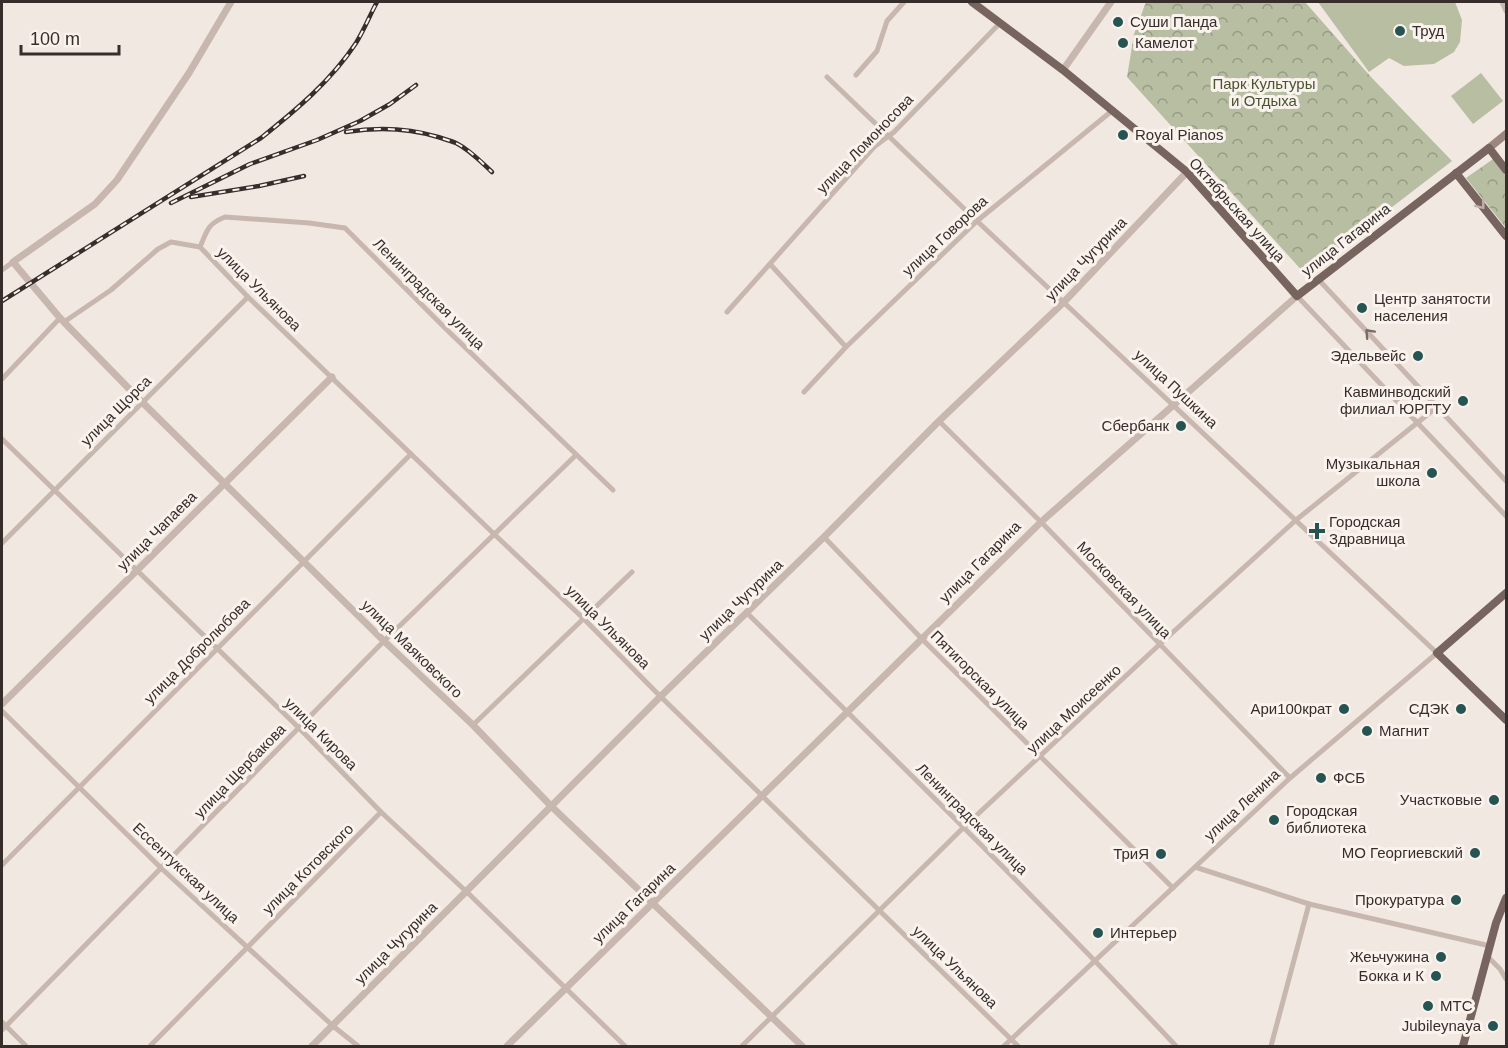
<svg xmlns="http://www.w3.org/2000/svg" width="1508" height="1048" font-family="Arial,sans-serif">
	<style>
		.grass { fill: #b8bea2 }
		.park { fill: url(#park-crowns) }
		.lines { fill: none; stroke-linecap: round; stroke-linejoin: round }
		.minor { stroke: #c8b7ae; stroke-width: 5 }
		.tertiary { stroke: #c8b7ae; stroke-width: 7 }
		.secondary { stroke: #9b877f; stroke-width: 8 }
		.primary { stroke: #77645f; stroke-width: 8 }
		.rail-casing { stroke: #372e2b; stroke-width: 4.5 }
		.rail { stroke: #f9f2ed; stroke-width: 2; stroke-dasharray: 7; stroke-linecap: butt }
		.oneway { stroke: #beb2ad }
		.oneway2 { stroke: #786c66 }
		.poi-dot { fill: #265452; stroke: #f9f2ed; stroke-width: 2 }
		.labels { text-anchor: middle; stroke-width: 6; stroke-linejoin: round; paint-order: stroke }
		.poi-label { font-size: 15px; fill: #372e2b; stroke: #f9f2ed; text-anchor: end }
		.park-label { font-size: 15px; fill: #4a5332; stroke: #f9f2ed }
		.street-label { font-size: 15px; fill: #372e2b; stroke: #f9f2ed }
	</style>
	<defs>
		<pattern id="park-crowns" width="20" height="18" patternUnits="userSpaceOnUse" patternTransform="scale(1.5)"><rect width="20" height="18" fill="#b8bea2"/><path d="M2 6a3 3 0 1 1 6 0M12 15a3 3 0 1 1 6 0" fill="none" stroke="#969b84"/></pattern>
	</defs>
	<rect width="100%" height="100%" fill="#f1e8e1"/>
	<!-- grass -->
	<g class="grass">
		<polygon points="1318,2 1455,2 1462,20 1460,42 1454,52 1434,64 1404,66 1389,58 1369,72"/>
		<polygon points="1481,73 1503,101 1473,124 1451,96"/>
	</g>
	<!-- park -->
	<g class="park">
		<polygon points="1146,2 1305,2 1371,77 1452,161 1305,274 1127,77 1134,34"/>
		<polygon points="1493,159 1506,176 1506,228 1466,178"/>
	</g>
	<g class="lines">
		<!-- minor -->
		<g class="minor">
			<polyline points="1502,2 1506,11"/>
			<polyline points="856,75 877,51 887,21 904,2"/>
			<polyline points="827,77 977,221 1437,653 1290,778 1004,1046"/>
			<path d="M200 247C207 231 207 224 225 217L309 223 345 228 445 328 613 490"/>
			<polyline points="770,264 846,347"/>
			<polyline points="2,270 13,262"/>
			<polyline points="1318,279 1506,481"/>
			<polyline points="1297,296 1506,516"/>
			<polyline points="727,312 874,147 894,132 1000,23"/>
			<polyline points="64,322 111,290 158,249 171,242 200,247 248,297 494,534 584,619 656,692 1018,1046"/>
			<polyline points="2,379 60,318"/>
			<polyline points="804,392 846,347 977,221 1113,110"/>
			<polyline points="939,421 1045,526 1290,778"/>
			<polyline points="2,439 299,728 381,812 470,895 625,1046"/>
			<polyline points="824,537 922,639 1173,888"/>
			<polyline points="2,543 248,297"/>
			<path d="M747 613C892 756 1037 898 1176 1046"/>
			<polyline points="2,711 161,868 333,1026 358,1046"/>
			<polyline points="473,725 632,572"/>
			<polyline points="2,865 411,454"/>
			<polyline points="1195,867 1309,904 1490,946"/>
			<polyline points="1487,956 1500,969 1506,979"/>
			<polyline points="2,1022 26,1046"/>
			<polyline points="2,1030 384,641 576,455"/>
			<polyline points="150,1046 381,812"/>
			<polyline points="742,1046 964,827 1160,644 1296,520 1437,407"/>
			<polyline points="1271,1046 1309,904"/>
		</g>
		<!-- tertiary -->
		<g class="tertiary">
			<polyline points="231,2 189,73 117,180 95,204 13,262 60,318 142,402 384,641 473,725 551,806 802,1046"/>
			<polyline points="1063,70 1111,2"/>
			<polyline points="2,704 332,377"/>
			<polyline points="312,1046 661,696 824,537 939,421 1064,302 1187,172"/>
			<polyline points="507,1046 1041,522 1297,296"/>
		</g>
		<!-- secondary -->
		<polyline class="secondary" points="1489,148 1506,134"/>
		<!-- primary -->
		<g class="primary">
			<polyline points="972,2 1063,70 1187,172 1297,296 1489,148 1506,170"/>
			<polyline points="1456,173 1506,236"/>
			<polyline points="1506,593 1437,653 1506,720"/>
			<polyline points="1463,1046 1496,923 1506,898"/>
		</g>
		<!-- rail casing -->
		<g class="rail-casing">
			<g id="rail">
				<path d="M346 132C377 127 408 128 438 137 444 139 451 141 456 143 470 150 481 162 492 172"/>
				<polyline points="191,197 259,186 304,176"/>
				<polyline points="171,203 250,164 317,140 360,121 390,104 416,85"/>
				<path d="M2 301 261 138C296 110 331 81 356 43 364 30 370 15 377 2"/>
			</g>
		</g>
		<!-- rail -->
		<use href="#rail" class="rail"/>
	</g>
	<!-- one-way arrows -->
	<defs><path id="oneway-chevron" d="M-2-3.5L2.5 0L-2 3.5" fill="none" stroke-width="1.6" stroke-linecap="round" stroke-linejoin="round" transform="scale(1.5)"/></defs>
	<use class="oneway" href="#oneway-chevron" transform="translate(1481 205) rotate(52)"/>
	<use class="oneway2" href="#oneway-chevron" transform="translate(1369 333) rotate(-133)"/>
	<!-- markers -->
	<g class="poi-dot">
		<circle cx="1118" cy="22" r="6"/>
		<circle cx="1400" cy="31" r="6"/>
		<circle cx="1123" cy="43" r="6"/>
		<circle cx="1123" cy="135" r="6"/>
		<circle cx="1362" cy="308" r="6"/>
		<circle cx="1418" cy="356" r="6"/>
		<circle cx="1463" cy="401" r="6"/>
		<circle cx="1181" cy="426" r="6"/>
		<circle cx="1432" cy="473" r="6"/>
		<path d="M1314 522h6v6h6v6h-6v6h-6v-6h-6v-6h6z"/>
		<circle cx="1344" cy="709" r="6"/>
		<circle cx="1461" cy="709" r="6"/>
		<circle cx="1367" cy="731" r="6"/>
		<circle cx="1321" cy="778" r="6"/>
		<circle cx="1494" cy="800" r="6"/>
		<circle cx="1274" cy="820" r="6"/>
		<circle cx="1475" cy="853" r="6"/>
		<circle cx="1161" cy="854" r="6"/>
		<circle cx="1456" cy="900" r="6"/>
		<circle cx="1098" cy="933" r="6"/>
		<circle cx="1441" cy="957" r="6"/>
		<circle cx="1436" cy="976" r="6"/>
		<circle cx="1428" cy="1006" r="6"/>
		<circle cx="1493" cy="1026" r="6"/>
	</g>
	<g class="labels">
		<!-- poi labels -->
		<g class="poi-label">
			<text x="1130" y="27" text-anchor="start">Суши Панда</text>
			<text x="1412" y="36" text-anchor="start">Труд</text>
			<text x="1135" y="48" text-anchor="start">Камелот</text>
			<text x="1135" y="140" text-anchor="start">Royal Pianos</text>
			<text x="1374" y="304" text-anchor="start">Центр занятости<tspan x="1374" dy="17">населения</tspan></text>
			<text x="1406" y="361">Эдельвейс</text>
			<text x="1451" y="397">Кавминводский<tspan x="1451" dy="17">филиал ЮРГТУ</tspan></text>
			<text x="1169" y="431">Сбербанк</text>
			<text x="1420" y="469">Музыкальная<tspan x="1420" dy="17">школа</tspan></text>
			<text x="1329" y="527" text-anchor="start">Городская<tspan x="1329" dy="17">Здравница</tspan></text>
			<text x="1332" y="714">Ари100крат</text>
			<text x="1449" y="714">СДЭК</text>
			<text x="1379" y="736" text-anchor="start">Магнит</text>
			<text x="1333" y="783" text-anchor="start">ФСБ</text>
			<text x="1482" y="805">Участковые</text>
			<text x="1286" y="816" text-anchor="start">Городская<tspan x="1286" dy="17">библиотека</tspan></text>
			<text x="1463" y="858">МО Георгиевский</text>
			<text x="1149" y="859">ТриЯ</text>
			<text x="1444" y="905">Прокуратура</text>
			<text x="1110" y="938" text-anchor="start">Интерьер</text>
			<text x="1429" y="962">Жеьчужина</text>
			<text x="1424" y="981">Бокка и К</text>
			<text x="1440" y="1011" text-anchor="start">МТС</text>
			<text x="1481" y="1031">Jubileynaya</text>
		</g>
		<!-- park labels -->
		<g class="park-label">
			<text x="1264" y="89">Парк Культуры<tspan x="1264" dy="17">и Отдыха</tspan></text>
		</g>
		<!-- street labels -->
		<g class="street-label">
			<text transform="translate(865 144) rotate(-46)" y="5">улица Ломоносова</text>
			<text transform="translate(1237 210) rotate(48)" y="5">Октябрьская улица</text>
			<text transform="translate(945 236) rotate(-43)" y="5">улица Говорова</text>
			<text transform="translate(1346 240) rotate(-38)" y="5">улица Гагарина</text>
			<text transform="translate(1086 259) rotate(-46)" y="5">улица Чугурина</text>
			<text transform="translate(259 289) rotate(45)" y="5">улица Ульянова</text>
			<text transform="translate(429 294) rotate(45)" y="5">Ленинградская улица</text>
			<text transform="translate(1176 389) rotate(43)" y="5">улица Пушкина</text>
			<text transform="translate(116 411) rotate(-45)" y="5">улица Щорса</text>
			<text transform="translate(157 531) rotate(-45)" y="5">улица Чапаева</text>
			<text transform="translate(980 562) rotate(-45)" y="5">улица Гагарина</text>
			<text transform="translate(1124 590) rotate(46)" y="5">Московская улица</text>
			<text transform="translate(741 600) rotate(-44)" y="5">улица Чугурина</text>
			<text transform="translate(608 627) rotate(45)" y="5">улица Ульянова</text>
			<text transform="translate(412 649) rotate(44)" y="5">улица Маяковского</text>
			<text transform="translate(197 651) rotate(-45)" y="5">улица Добролюбова</text>
			<text transform="translate(980 680) rotate(45)" y="5">Пятигорская улица</text>
			<text transform="translate(1074 709) rotate(-43)" y="5">улица Моисеенко</text>
			<text transform="translate(321 734) rotate(45)" y="5">улица Кирова</text>
			<text transform="translate(240 771) rotate(-46)" y="5">улица Щербакова</text>
			<text transform="translate(1242 805) rotate(-43)" y="5">улица Ленина</text>
			<text transform="translate(972 819) rotate(45)" y="5">Ленинградская улица</text>
			<text transform="translate(308 869) rotate(-45)" y="5">улица Котовского</text>
			<text transform="translate(186 873) rotate(43)" y="5">Ессентукская улица</text>
			<text transform="translate(634 903) rotate(-44)" y="5">улица Гагарина</text>
			<text transform="translate(396 943) rotate(-45)" y="5">улица Чугурина</text>
			<text transform="translate(955 967) rotate(44)" y="5">улица Ульянова</text>
		</g>
	</g>
	<!-- border -->
	<rect width="1508" height="1048" fill="none" stroke="#372e2b" stroke-width="6"/>
	<!-- scale -->
	<path d="M21 45v9h98v-9" fill="none" stroke="#372e2b" stroke-width="3"/>
	<text x="30" y="45" font-size="18" fill="#372e2b" stroke="#f9f2ed" stroke-width="4.5" paint-order="stroke">100 m</text>
</svg>
